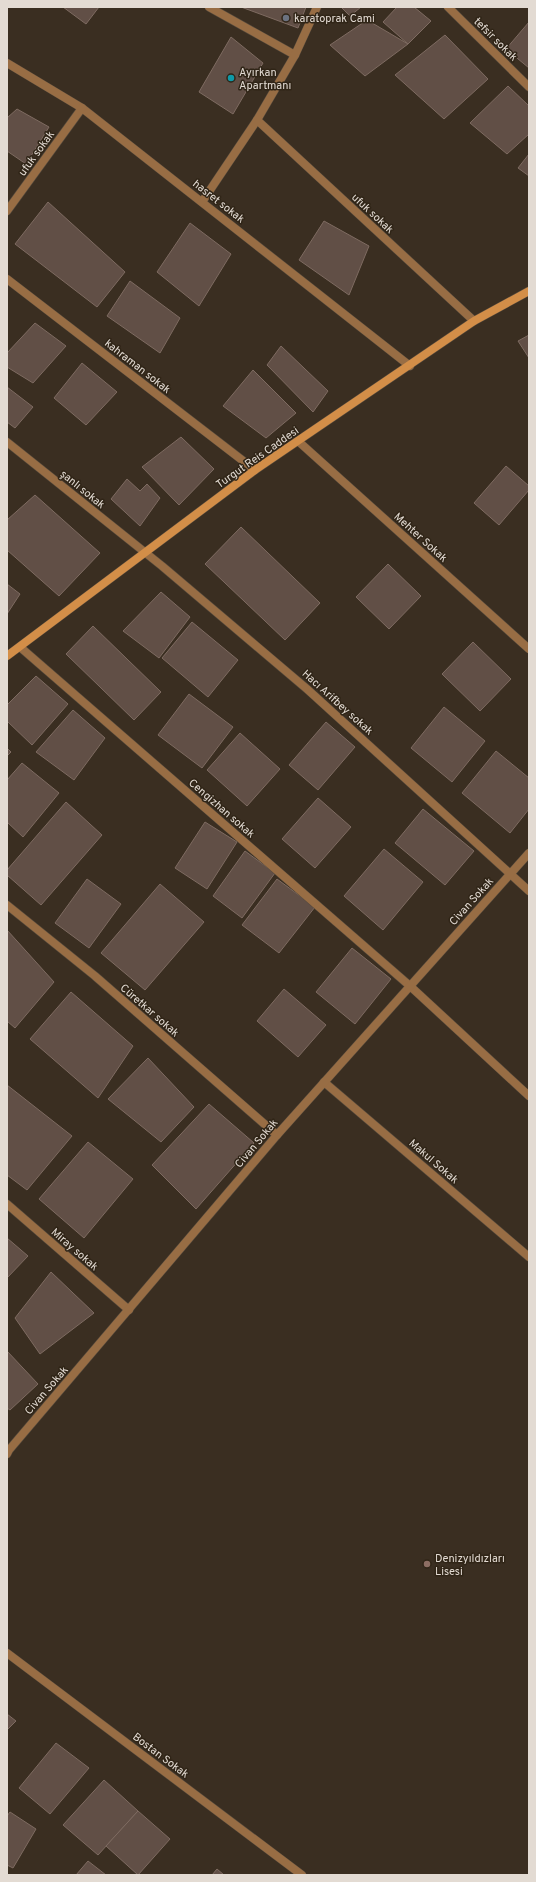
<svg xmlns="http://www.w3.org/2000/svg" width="536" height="1882" font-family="Overpass,sans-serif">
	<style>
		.building { fill: #614f46; stroke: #7e6b61 }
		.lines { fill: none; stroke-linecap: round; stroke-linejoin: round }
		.street-casing { stroke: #554a3d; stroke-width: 9 }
		.secondary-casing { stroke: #554a3d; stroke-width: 9 }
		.street { stroke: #986d44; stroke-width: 8 }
		.secondary { stroke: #d38e48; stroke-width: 8 }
		.worship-dot { fill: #6b7280; stroke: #302517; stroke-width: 1.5 }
		.culture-dot { fill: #0f9aa8; stroke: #302517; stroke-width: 1.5 }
		.education-dot { fill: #8d6e63; stroke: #302517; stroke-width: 1.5 }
		.labels { text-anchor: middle; stroke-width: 3; stroke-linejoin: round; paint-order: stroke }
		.poi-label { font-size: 11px; fill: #e3dbd3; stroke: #302517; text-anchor: start }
		.street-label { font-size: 11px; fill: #e3dbd3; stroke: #302517 }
	</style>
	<rect width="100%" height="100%" fill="#3a2e21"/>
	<!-- building -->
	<g class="building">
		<polygon points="63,7 99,7 86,24"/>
		<polygon points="241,7 306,7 298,28"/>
		<polygon points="341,7 361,7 350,16"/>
		<polygon points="397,7 414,7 431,21 408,44 383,22"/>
		<polygon points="367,20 408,44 365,76 330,45"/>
		<polygon points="529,22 529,68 506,49"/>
		<polygon points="445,35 488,79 444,119 395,75"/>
		<polygon points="231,37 263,63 233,114 199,92"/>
		<polygon points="508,86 529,106 529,134 507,154 470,123"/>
		<polygon points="17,109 49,127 26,164 7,151 7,118"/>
		<polygon points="529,154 529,176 518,168"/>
		<polygon points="48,202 125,272 97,307 15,244"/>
		<polygon points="324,221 369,246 349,295 299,260"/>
		<polygon points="190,223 231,254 199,306 157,272"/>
		<polygon points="130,281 180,318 160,353 107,316"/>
		<polygon points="35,323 66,346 33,383 7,367 7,353"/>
		<polygon points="529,335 529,358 518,341"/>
		<polygon points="281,346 328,391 313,412 267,365"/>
		<polygon points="82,363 117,392 86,425 54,398"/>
		<polygon points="253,370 296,413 266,438 223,406"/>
		<polygon points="7,387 33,407 15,428 7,422"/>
		<polygon points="181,437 214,469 179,505 142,467"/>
		<polygon points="506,466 529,486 529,490 499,525 474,503"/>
		<polygon points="127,479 140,491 147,484 160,498 140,526 111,499"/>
		<polygon points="35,495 100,553 59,596 7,550 7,520"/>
		<polygon points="241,527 320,603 285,640 205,564"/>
		<polygon points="388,564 421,596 389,629 356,597"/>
		<polygon points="7,584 20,594 7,614"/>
		<polygon points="161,592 190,617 159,658 123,631"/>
		<polygon points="192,622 238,660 208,697 162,658"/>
		<polygon points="93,626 161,692 134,720 66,654"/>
		<polygon points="473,642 511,679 480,711 442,674"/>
		<polygon points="36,676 68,704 32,745 7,721 7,705"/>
		<polygon points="189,694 233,727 202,768 158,735"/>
		<polygon points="444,707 485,741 452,782 411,748"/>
		<polygon points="73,710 105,738 74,780 36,752"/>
		<polygon points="326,722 355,747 318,790 289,765"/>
		<polygon points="240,733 280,769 247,806 207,770"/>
		<polygon points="7,748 11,752 7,756"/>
		<polygon points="496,751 529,778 529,809 510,833 462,793"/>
		<polygon points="22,763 59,793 23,837 7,822 7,780"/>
		<polygon points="318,798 351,827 315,868 282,839"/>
		<polygon points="66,802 102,835 41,905 7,875 7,870"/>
		<polygon points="423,809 474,851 445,885 395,843"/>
		<polygon points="205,822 237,842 207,889 175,868"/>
		<polygon points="384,849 423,882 383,930 344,896"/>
		<polygon points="245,851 275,873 242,918 213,896"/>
		<polygon points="87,879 121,904 89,948 55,923"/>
		<polygon points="277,879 315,907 279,953 242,925"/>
		<polygon points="160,884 204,922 145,990 101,953"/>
		<polygon points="7,930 54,982 15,1028 7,1021"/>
		<polygon points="352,948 391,979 355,1024 316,992"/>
		<polygon points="284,989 326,1025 298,1057 257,1021"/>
		<polygon points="71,992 133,1046 98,1098 30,1039"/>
		<polygon points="148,1058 194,1107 161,1142 108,1099"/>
		<polygon points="7,1085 72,1136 27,1190 7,1175"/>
		<polygon points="209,1104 254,1143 196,1209 152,1165"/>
		<polygon points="88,1142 133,1179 84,1238 39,1199"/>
		<polygon points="7,1238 28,1256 7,1278"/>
		<polygon points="51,1272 94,1313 40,1354 15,1318"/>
		<polygon points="7,1351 38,1384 10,1410 7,1408"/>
		<polygon points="7,1714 16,1721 7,1730"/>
		<polygon points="56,1743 89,1768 50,1814 19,1788"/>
		<polygon points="104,1780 138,1811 98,1855 63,1825"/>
		<polygon points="138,1811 170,1839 138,1875 106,1846"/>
		<polygon points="10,1812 36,1829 13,1868 7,1865 7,1816"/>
		<polygon points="88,1861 106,1875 76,1875"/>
		<polygon points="217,1869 224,1875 212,1875"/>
	</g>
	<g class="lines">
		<!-- street casing -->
		<g class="street-casing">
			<g id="street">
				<polyline points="209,7 295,55"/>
				<polyline points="448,7 529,87"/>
				<polyline points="7,63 82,108 410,366"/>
				<polyline points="257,120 474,321"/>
				<polyline points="202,202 257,120 295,55 317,7"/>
				<polyline points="7,211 82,108"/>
				<polyline points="7,279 255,470"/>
				<polyline points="298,441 529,649"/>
				<polyline points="7,442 162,566 307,689 529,891"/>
				<polyline points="20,647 410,986 529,1096"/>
				<polyline points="7,905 95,976 277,1135"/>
				<polyline points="324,1082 529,1257"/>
				<polyline points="7,1204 129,1310"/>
				<polyline points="7,1454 9,1450 277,1135 529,853"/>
				<polyline points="7,1653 302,1875"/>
			</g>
		</g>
		<!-- secondary casing -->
		<g class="secondary-casing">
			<polyline id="secondary" points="7,656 255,470 474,321 529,291"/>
		</g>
		<!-- street -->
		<use href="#street" class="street"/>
		<!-- secondary -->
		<use href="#secondary" class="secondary"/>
	</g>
	<!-- markers -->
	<circle class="worship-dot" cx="286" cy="18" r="4"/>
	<circle class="culture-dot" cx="231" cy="78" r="4"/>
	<circle class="education-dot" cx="427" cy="1564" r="4"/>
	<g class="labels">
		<!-- poi labels -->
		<g class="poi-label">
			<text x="294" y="22">karatoprak Cami</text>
			<text x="239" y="76">Ayırkan<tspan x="239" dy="13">Apartmanı</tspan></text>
			<text x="435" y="1562">Denizyıldızları<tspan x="435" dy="13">Lisesi</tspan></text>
		</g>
		<!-- street labels -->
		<g class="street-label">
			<text transform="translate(496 39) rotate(45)" y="4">tefsir sokak</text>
			<text transform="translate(36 153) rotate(-54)" y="4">ufuk sokak</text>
			<text transform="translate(219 201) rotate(38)" y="4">hasret sokak</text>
			<text transform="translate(373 213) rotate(43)" y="4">ufuk sokak</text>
			<text transform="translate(138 366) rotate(38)" y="4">kahraman sokak</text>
			<text transform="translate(257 457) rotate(-35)" y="4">Turgut Reis Caddesi</text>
			<text transform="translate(83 489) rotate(39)" y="4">şanlı sokak</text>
			<text transform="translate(421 537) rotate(42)" y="4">Mehter Sokak</text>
			<text transform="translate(338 702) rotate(42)" y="4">Hacı Arifbey sokak</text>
			<text transform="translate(222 808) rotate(41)" y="4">Cengizhan sokak</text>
			<text transform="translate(471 901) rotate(-48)" y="4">Civan Sokak</text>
			<text transform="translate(150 1010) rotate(41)" y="4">Cüretkar sokak</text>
			<text transform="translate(256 1143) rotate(-50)" y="4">Civan Sokak</text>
			<text transform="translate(434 1161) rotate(41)" y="4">Makul Sokak</text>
			<text transform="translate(75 1249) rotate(41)" y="4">Miray sokak</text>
			<text transform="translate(46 1390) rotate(-49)" y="4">Civan Sokak</text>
			<text transform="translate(161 1755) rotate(37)" y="4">Bostan Sokak</text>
		</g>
	</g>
	<!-- border -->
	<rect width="536" height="1882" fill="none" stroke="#e3dbd3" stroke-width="16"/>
</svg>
